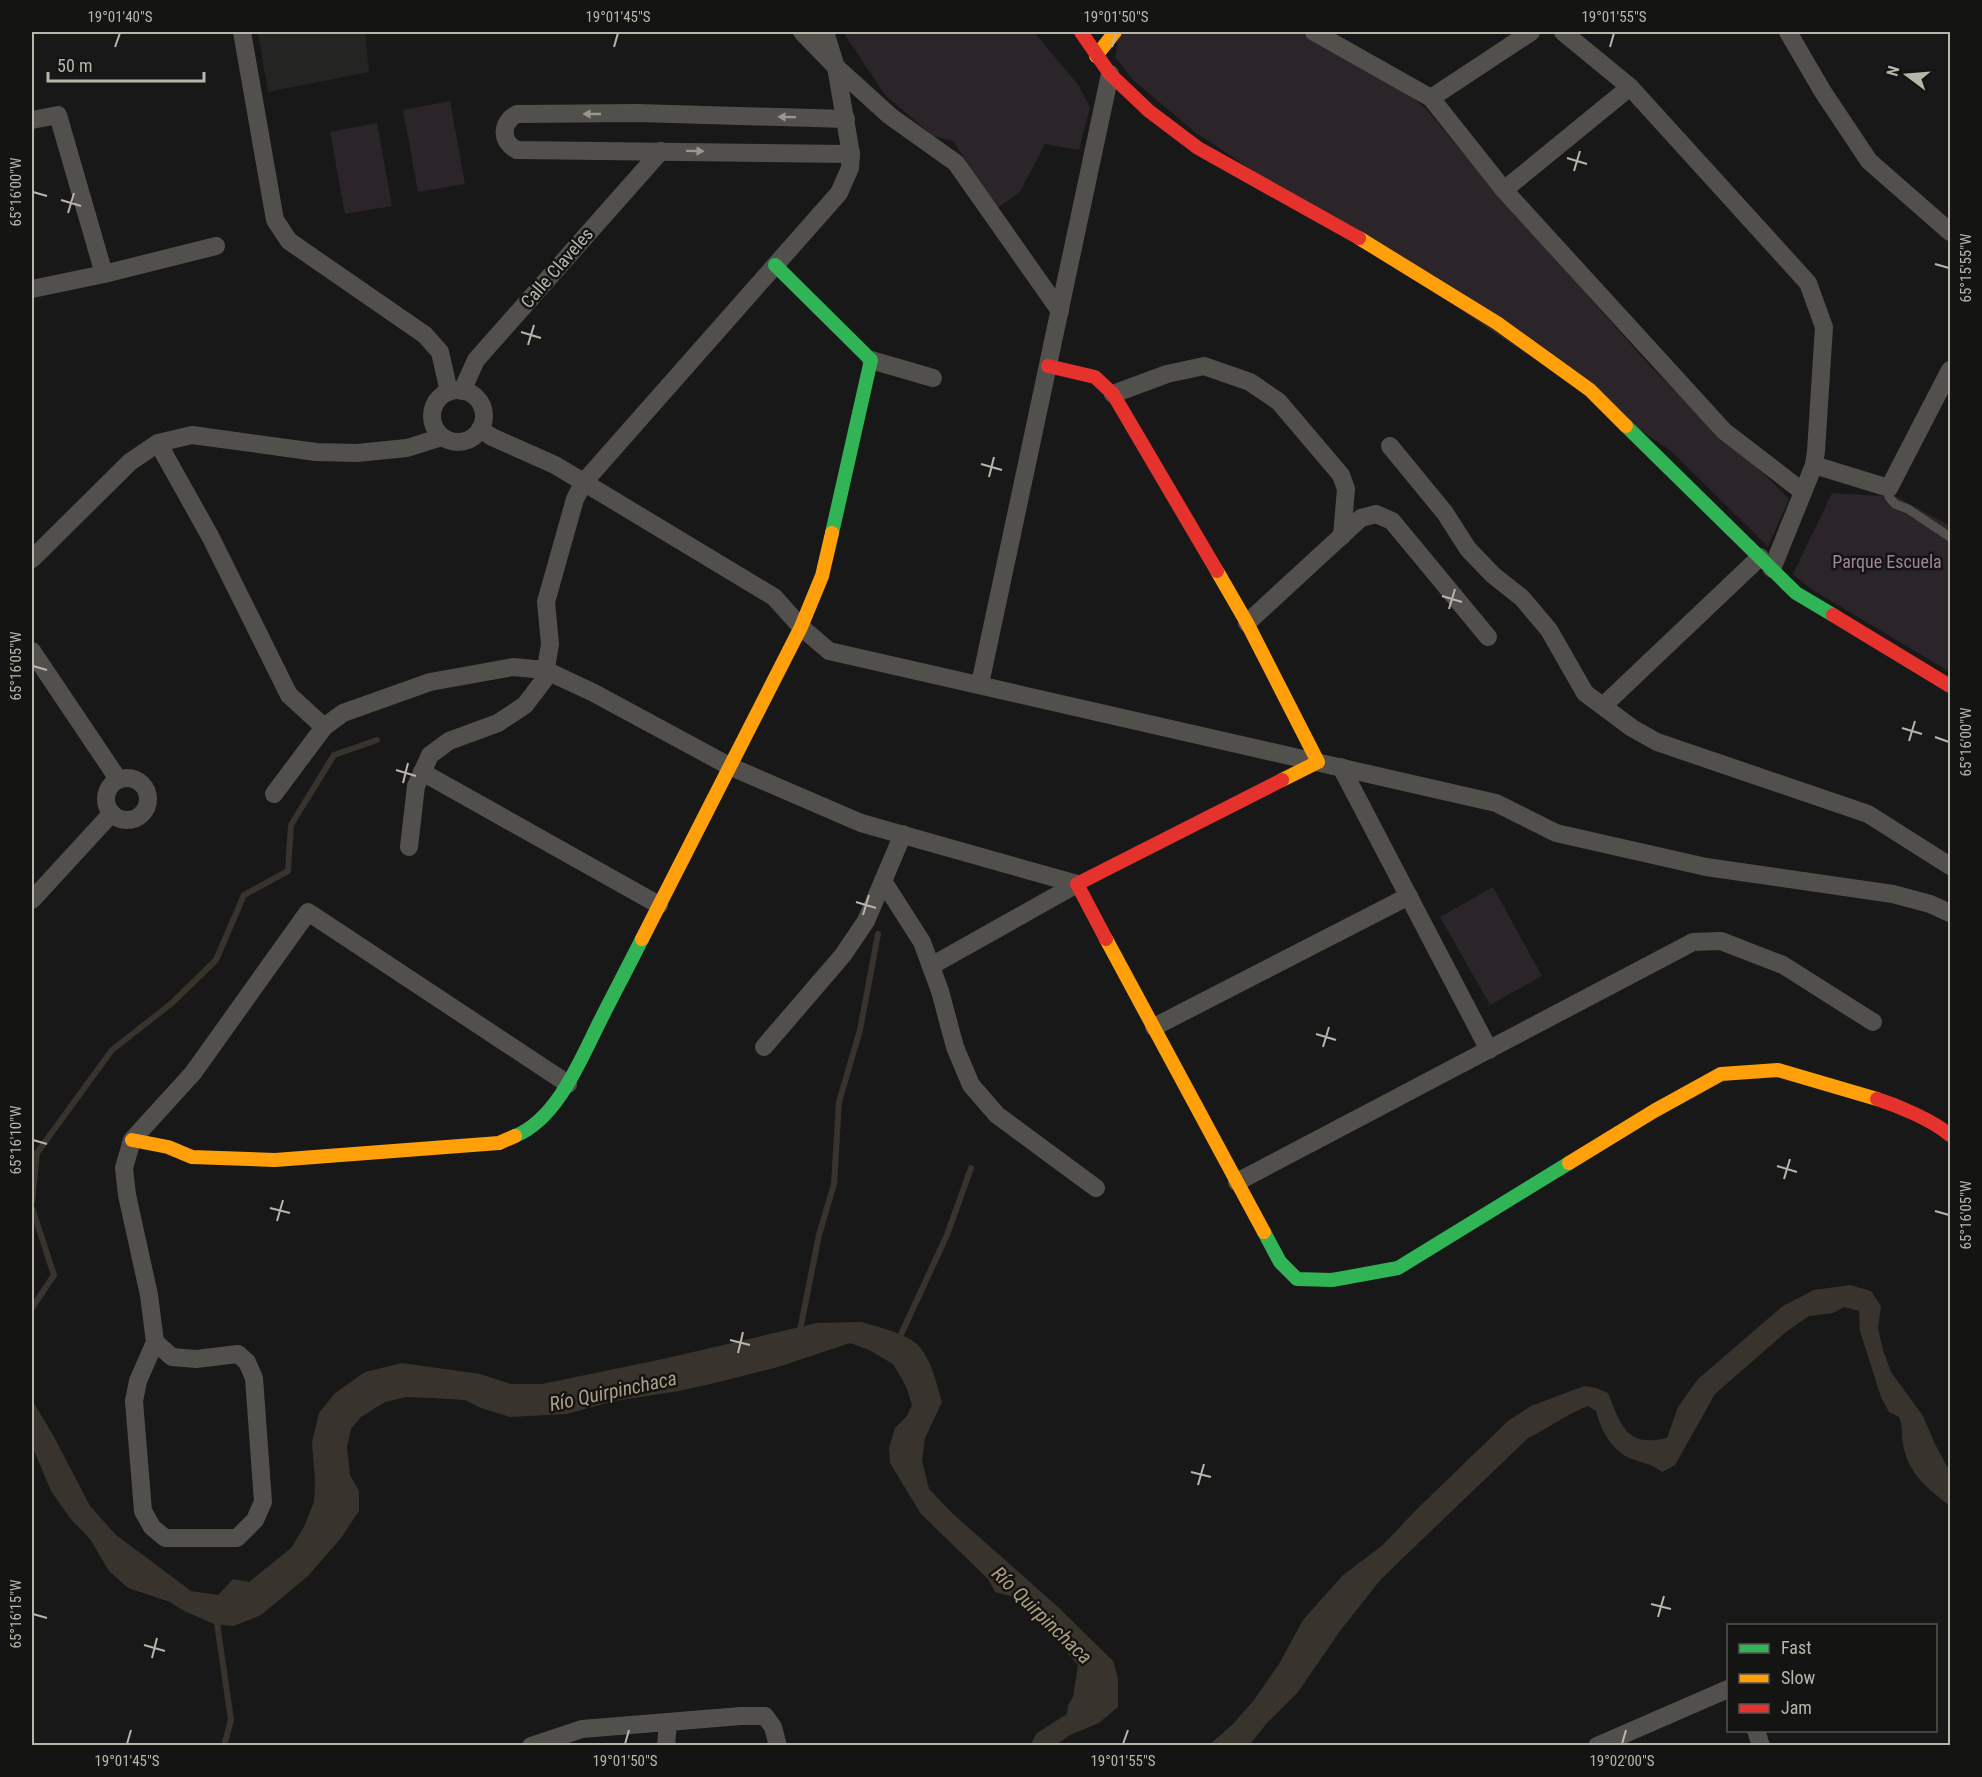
<svg xmlns="http://www.w3.org/2000/svg" width="1982" height="1777" font-family="'Roboto Condensed',sans-serif">
	<style>
		.built { fill: #242422 }
		.green { fill: #2b2429 }
		.water { fill: #39332d }
		.lines { fill: none; stroke-linecap: round; stroke-linejoin: round }
		.stream { stroke: #39332d; stroke-width: 6 }
		.lane { stroke: #51504d; stroke-width: 9 }
		.street { stroke: #51504d; stroke-width: 18 }
		.fast { stroke: #30b455; stroke-width: 14 }
		.slow { stroke: #ff9f0a; stroke-width: 14 }
		.jam { stroke: #e5322d; stroke-width: 14 }
		.oneway { fill: #99978f }
		.ticks { fill: none; stroke: #b8b5ab; stroke-width: 2 }
		.labels { text-anchor: middle; stroke-width: 5; stroke-linejoin: round; paint-order: stroke }
		.street-label { font-size: 18px; fill: #b8b5ab; stroke: #141412 }
		.park-label { font-size: 18px; fill: #a1849b; stroke: #141412 }
		.water-label { font-size: 20px; font-style: italic; fill: #af9e85; stroke: #141412 }
		.neatline { fill: none; stroke: #b8b5ab; stroke-width: 2 }
		.ticks-label { font-size: 15px; text-anchor: middle; fill: #b8b5ab }
	</style>
	<rect width="100%" height="100%" fill="#181818"/>
	<!-- built -->
	<polygon class="built" points="258,32 365,32 369,72 268,92"/>
	<!-- green -->
	<g class="green">
		<polygon points="843,32 1034,32 1079,86 1090,107 1079,150 1045,144 1020,192 997,208 953,141 933,136 885,95"/>
		<polygon points="1122,32 1300,32 1407,92 1427,110 1486,181 1651,367 1708,424 1756,466 1789,499 1768,547 1671,451 1195,132 1133,80 1115,57 1120,35"/>
		<polygon points="450,101 465,184 418,192 403,110"/>
		<polygon points="377,123 392,206 345,214 330,132"/>
		<polygon points="1832,493 1897,497 1950,526 1950,672 1811,589 1793,574"/>
		<polygon points="1493,887 1542,976 1490,1005 1440,917"/>
	</g>
	<!-- water -->
	<g class="water">
		<path d="M1850 1285 1871 1291 1881 1306 1878 1328 1883 1350 1891 1372 1923 1416 1935 1444 1950 1472V1506C1928 1489 1908 1474 1903 1444 1901 1434 1903 1426 1899 1417L1889 1412 1881 1397 1860 1331 1859 1311 1844 1307 1833 1313 1809 1316 1786 1332 1715 1394 1675 1465 1662 1472C1651 1463 1645 1464 1632 1459 1612 1452 1601 1430 1596 1411L1588 1406C1567 1414 1549 1428 1528 1438L1381 1579 1340 1631 1298 1692 1267 1723 1251 1743 1248 1745H1209L1233 1724 1254 1700 1279 1664 1303 1620 1342 1576 1384 1544 1415 1511 1508 1421 1531 1406 1584 1386 1596 1388 1608 1393C1621 1425 1626 1448 1667 1438L1678 1407 1698 1379 1783 1306 1814 1290Z"/>
		<path d="M861 1322C876 1326 907 1334 918 1345 932 1361 936 1382 942 1402L925 1438 922 1461 929 1489 952 1513 1058 1607 1113 1661 1118 1678V1707L1099 1723 1070 1735 1056 1745H1030L1037 1733 1067 1714 1068 1705 1073 1697 1078 1665 1048 1631 1024 1610 1014 1597 995 1592 988 1579 921 1514 890 1463 889 1448 895 1428 907 1416 912 1405 906 1386 893 1364 869 1350 850 1343 778 1367 719 1382 679 1391 614 1401 567 1414 510 1417 481 1408 465 1400 432 1398 406 1397 385 1402 361 1417 351 1429 347 1447 350 1475 359 1491V1511L341 1538 308 1576 261 1615 234 1626 214 1624 184 1611 170 1602 128 1588 109 1571 90 1539 70 1518 51 1491 32 1446V1400L53 1435 90 1506 116 1535 191 1591 218 1595 233 1579 249 1582 291 1548 304 1527 314 1502 315 1482 312 1442 319 1413 335 1393 365 1372 402 1363 480 1374 511 1384H542L663 1359 817 1323Z"/>
	</g>
	<g class="lines">
		<!-- stream -->
		<g class="stream">
			<polyline points="32,1202 37,1153 112,1050 172,1003 216,960 244,895 288,871 291,825 334,755 377,740"/>
			<polyline points="32,1208 54,1275 32,1308"/>
			<polyline points="799,1335 819,1235 834,1184 839,1102 860,1030 878,934"/>
			<polyline points="898,1341 947,1235 971,1168"/>
			<polyline points="216,1616 231,1720 224,1746"/>
		</g>
		<!-- lane -->
		<polyline class="lane" points="1889,488 1889,497 1895,504 1908,509 1950,537"/>
		<!-- street -->
		<g class="street">
			<polyline points="242,32 275,220 289,241 425,335 440,352 449,392"/>
			<polyline points="802,32 836,67 890,116 956,163 1060,311"/>
			<polyline points="1314,32 1431,98 1504,190 1724,431 1803,492"/>
			<polyline points="1563,32 1630,87 1808,283 1824,327 1816,451 1814,465 1772,569"/>
			<polyline points="1788,32 1823,92 1869,161 1950,232"/>
			<polyline points="1431,98 1531,32"/>
			<path d="M846 119 637 113 517 114C501 122 500 142 517 150L851 154"/>
			<polyline points="32,120 58,115 104,274"/>
			<polyline points="1504,190 1630,87"/>
			<polyline points="32,289 104,274 216,246"/>
			<polyline points="871,360 933,378"/>
			<circle cx="458" cy="416" r="26"/>
			<polyline points="462,391 476,360 661,151"/>
			<polyline points="1113,394 1167,374 1204,366 1250,382 1279,402 1341,475 1346,489 1342,536"/>
			<polyline points="480,429 492,437 555,465 774,597 801,627 829,651 1496,803 1556,833 1706,867 1893,894 1930,904 1950,913"/>
			<polyline points="158,443 210,536 289,695 324,727"/>
			<polyline points="1390,446 1445,513 1468,549 1493,575 1522,598 1549,630 1585,693 1632,728 1657,742 1868,814 1950,866"/>
			<polyline points="1814,465 1889,488 1950,370"/>
			<polyline points="32,559 130,462 158,443 192,435 316,452 357,453 407,448 442,437"/>
			<polyline points="1247,623 1361,518 1376,514 1392,521 1488,637"/>
			<polyline points="32,651 118,779"/>
			<polyline points="980,684 1110,74"/>
			<polyline points="1603,706 1760,557"/>
			<polyline points="1341,767 1489,1050"/>
			<polyline points="422,772 659,905"/>
			<circle cx="127" cy="799" r="21"/>
			<polyline points="274,794 324,727 343,713 430,682 513,667 545,670 594,693 729,766 861,823 1077,884 931,966"/>
			<polyline points="409,847 416,786 430,755 449,741 498,723 525,705 544,680 550,644 546,602 575,499 584,482 839,193 850,168 851,154 836,67 825,32"/>
			<polyline points="883,881 922,942 940,991 955,1047 971,1085 997,1115 1096,1188"/>
			<polyline points="32,900 111,814"/>
			<polyline points="1154,1027 1409,896"/>
			<polyline points="764,1047 843,955 866,921 903,834"/>
			<polyline points="1237,1182 1693,942 1721,941 1783,965 1873,1022"/>
			<polyline points="155,1342 172,1357 196,1359 238,1354 247,1362 254,1378 263,1502 255,1520 237,1538 165,1538 152,1527 143,1511 134,1401 138,1381 155,1342 149,1295 127,1195 124,1168 132,1140 193,1073 308,912 568,1084"/>
			<polyline points="1756,1730 1761,1746"/>
			<polyline points="531,1746 582,1729 741,1716 765,1716 773,1727 778,1746"/>
			<polyline points="666,1746 668,1722"/>
			<polyline points="1597,1746 1728,1689"/>
		</g>
		<!-- fast -->
		<g class="fast">
			<polyline points="775,265 871,360 832,533"/>
			<polyline points="1626,426 1796,593 1833,615"/>
			<path d="M515 1136C557 1119 580 1061 599 1023 613 995 628 967 642 939"/>
			<polyline points="1264,1232 1280,1262 1297,1279 1332,1280 1398,1268 1569,1163"/>
		</g>
		<!-- slow -->
		<g class="slow">
			<polyline points="1096,56 1115,32"/>
			<polyline points="1359,238 1497,323 1590,390 1626,426"/>
			<polyline points="1217,571 1247,623 1318,762 1282,780"/>
			<polyline points="642,939 801,627 822,576 832,533"/>
			<polyline points="1106,939 1264,1232"/>
			<polyline points="132,1140 168,1147 192,1157 275,1160 499,1143 515,1136"/>
			<polyline points="1569,1163 1654,1111 1721,1074 1778,1070 1877,1099"/>
		</g>
		<!-- jam -->
		<g class="jam">
			<polyline points="1081,32 1110,74 1149,111 1198,148 1359,238"/>
			<polyline points="1048,366 1095,377 1113,394 1217,571"/>
			<polyline points="1833,615 1950,686"/>
			<polyline points="1106,939 1077,884 1282,780"/>
			<path d="M1877 1099C1899 1106 1932 1120 1950 1135"/>
		</g>
	</g>
	<!-- one-way arrows -->
	<defs><path id="oneway-solid" d="M-6-.8H1V-3.2L6.5 0L1 3.2V.8H-6Z" transform="scale(1.5)"/></defs>
	<g class="oneway">
		<use href="#oneway-solid" transform="translate(592 114) rotate(180)"/>
		<use href="#oneway-solid" transform="translate(787 117) rotate(-179)"/>
		<use href="#oneway-solid" transform="translate(695 151) rotate(1)"/>
	</g>
	<!-- ticks -->
	<path class="ticks" d="M115 47 120 33M614 47 618 33M1112 47 1116 33M1610 47 1614 33M1567 158 1587 164M1574 171 1580 151M33 192 47 196M61 200 81 206M68 213 74 193M1935 264 1949 268M521 332 541 338M528 345 534 325M981 464 1002 470M989 477 994 457M1442 596 1462 602M1449 609 1455 589M33 666 47 670M1902 728 1922 734M1935 737 1949 742M1909 741 1915 721M396 770 416 776M403 783 408 763M856 902 876 908M863 915 869 895M1316 1034 1336 1040M1323 1047 1329 1027M33 1140 47 1144M1777 1166 1797 1172M1784 1179 1790 1159M270 1208 290 1213M1935 1211 1949 1215M277 1221 283 1200M730 1340 750 1345M738 1353 743 1332M1191 1472 1211 1477M1198 1485 1204 1464M1651 1604 1671 1609M33 1614 47 1618M1658 1617 1664 1596M144 1645 165 1651M152 1658 157 1638M127 1744 131 1730M625 1744 629 1730M1123 1744 1128 1730M1622 1744 1626 1730"/>
	<g class="labels">
		<!-- street labels -->
		<g class="street-label">
			<text transform="translate(557 268) rotate(-49)" y="6">Calle Claveles</text>
		</g>
		<!-- park labels -->
		<g class="park-label">
			<text x="1887" y="568">Parque Escuela</text>
		</g>
		<!-- water labels -->
		<g class="water-label">
			<text transform="translate(613 1391) rotate(-12)" y="7">Río Quirpinchaca</text>
			<text transform="translate(1042 1615) rotate(44)" y="7">Río Quirpinchaca</text>
		</g>
	</g>
	<!-- border -->
	<rect width="1982" height="1777" fill="none" stroke="#141412" stroke-width="66"/>
	<!-- legend -->
	<rect x="1727" y="1624" width="210" height="108" fill="#141412" stroke="#56544f" stroke-width="1.5"/>
	<rect x="1739" y="1644" width="30" height="9" fill="#30b455" stroke="#56544f" stroke-width="1.5"/>
	<text x="1781" y="1654" font-size="18" fill="#b8b5ab">Fast</text>
	<rect x="1739" y="1674" width="30" height="9" fill="#ff9f0a" stroke="#56544f" stroke-width="1.5"/>
	<text x="1781" y="1684" font-size="18" fill="#b8b5ab">Slow</text>
	<rect x="1739" y="1704" width="30" height="9" fill="#e5322d" stroke="#56544f" stroke-width="1.5"/>
	<text x="1781" y="1714" font-size="18" fill="#b8b5ab">Jam</text>
	<!-- north arrow -->
	<g transform="translate(1907 75) rotate(286)" stroke="#141412" stroke-width="4.5" paint-order="stroke">
	<path d="M0-4.5L10 22L0 15L-10 22Z" fill="#b8b5ab"/>
	<text y="-9" font-size="16" font-weight="bold" text-anchor="middle" fill="#b8b5ab">N</text>
	</g>
	<!-- scale -->
	<path d="M48 72v9h156v-9" fill="none" stroke="#b8b5ab" stroke-width="3"/>
	<text x="57" y="72" font-size="18" fill="#b8b5ab" stroke="#141412" stroke-width="4.5" paint-order="stroke">50 m</text>
	<rect x="33" y="33" width="1916" height="1711" class="neatline"/>
	<g class="ticks-label">
		<text x="120" y="22">19°01'40"S</text>
		<text x="618" y="22">19°01'45"S</text>
		<text x="1116" y="22">19°01'50"S</text>
		<text x="1614" y="22">19°01'55"S</text>
		<text transform="translate(16 192) rotate(-90)" y="5">65°16'00"W</text>
		<text transform="translate(1966 268) rotate(-90)" y="5">65°15'55"W</text>
		<text transform="translate(16 666) rotate(-90)" y="5">65°16'05"W</text>
		<text transform="translate(1966 742) rotate(-90)" y="5">65°16'00"W</text>
		<text transform="translate(16 1140) rotate(-90)" y="5">65°16'10"W</text>
		<text transform="translate(1966 1215) rotate(-90)" y="5">65°16'05"W</text>
		<text transform="translate(16 1614) rotate(-90)" y="5">65°16'15"W</text>
		<text x="127" y="1766">19°01'45"S</text>
		<text x="625" y="1766">19°01'50"S</text>
		<text x="1123" y="1766">19°01'55"S</text>
		<text x="1622" y="1766">19°02'00"S</text>
	</g>
</svg>
